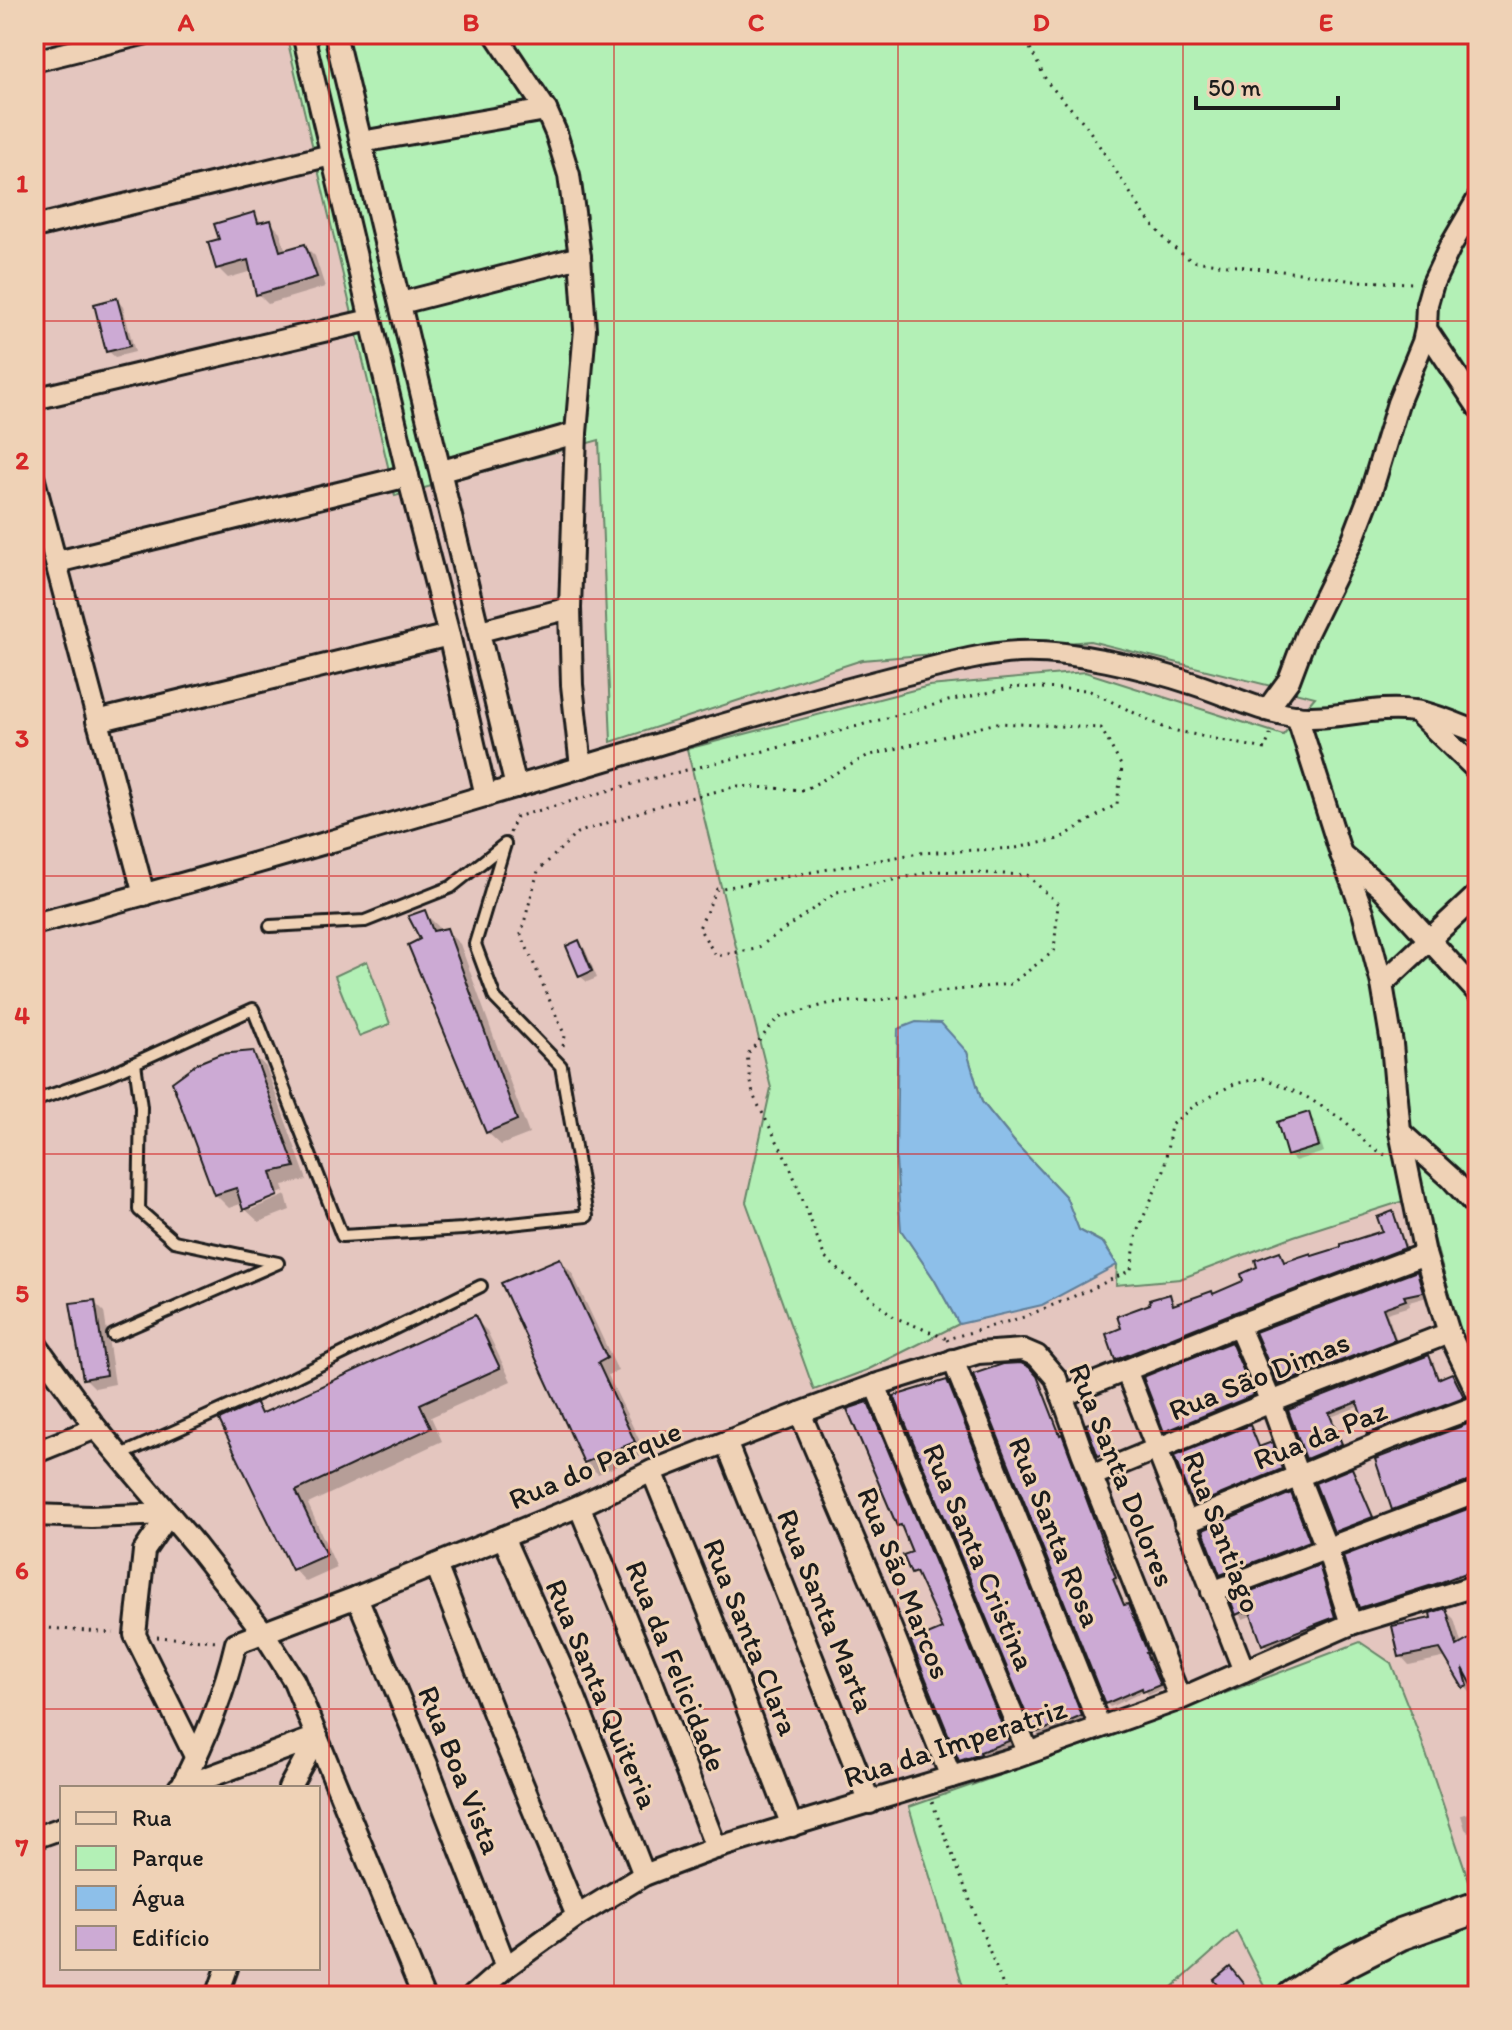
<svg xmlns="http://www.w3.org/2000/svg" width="1512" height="2030" font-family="Itim,sans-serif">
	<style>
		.green { fill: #b3f0b6; stroke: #688669; stroke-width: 2 }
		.water { fill: #8dbfe9; stroke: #607e97; stroke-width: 2 }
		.shadow { fill: #0003 }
		.building { fill: #ccaad4; stroke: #1c1c1c; stroke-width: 2 }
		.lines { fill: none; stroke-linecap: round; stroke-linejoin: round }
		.lane-casing { stroke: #1c1c1c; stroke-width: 16 }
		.street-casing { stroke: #1c1c1c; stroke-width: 26 }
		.secondary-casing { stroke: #1c1c1c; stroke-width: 36 }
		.path { stroke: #1c1c1c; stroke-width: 3; stroke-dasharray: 2 6; stroke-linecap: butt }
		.lane { stroke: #efd2b6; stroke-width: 10 }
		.street { stroke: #efd2b6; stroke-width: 20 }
		.secondary { stroke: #efd2b6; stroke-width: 30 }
		.grid { fill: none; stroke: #d62828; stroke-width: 2; stroke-opacity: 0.55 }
		.labels { text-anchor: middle; stroke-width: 6; stroke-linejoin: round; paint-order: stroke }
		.street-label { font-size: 30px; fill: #1c1c1c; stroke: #efd2b6 }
		.neatline { fill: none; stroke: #d62828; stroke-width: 3 }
		.grid-label { font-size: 26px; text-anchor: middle; font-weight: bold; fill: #d62828 }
	</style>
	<rect width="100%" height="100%" fill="#e4c6bf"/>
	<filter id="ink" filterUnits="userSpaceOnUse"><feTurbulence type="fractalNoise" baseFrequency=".0125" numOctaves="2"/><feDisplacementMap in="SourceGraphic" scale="16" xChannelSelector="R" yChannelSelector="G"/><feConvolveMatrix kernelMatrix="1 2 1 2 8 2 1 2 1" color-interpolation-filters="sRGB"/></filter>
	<g filter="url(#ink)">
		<!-- green -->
		<g class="green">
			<polygon points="286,34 1478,34 1478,1364 1458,1325 1422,1195 1294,1236 1180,1279 1116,1285 1117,1265 1104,1243 1079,1230 1066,1197 1017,1145 982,1102 967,1052 898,1030 896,1159 901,1230 934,1279 959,1324 867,1370 814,1390 746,1202 771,1088 687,749 929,686 1085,672 1283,735 1315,697 1090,641 862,660 611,742 599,440 395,496"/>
			<polygon points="367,961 390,1024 359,1036 335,976"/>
			<polygon points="1360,1642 1391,1663 1421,1739 1478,1908 1478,1996 1269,1996 1236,1931 1163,1996 966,1996 909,1807 1115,1735"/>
		</g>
		<!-- water -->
		<polygon class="water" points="916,1022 941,1023 967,1052 982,1102 1017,1145 1066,1197 1079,1230 1103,1243 1117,1265 1042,1305 959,1324 934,1279 901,1230 896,1159 898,1029"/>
		<!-- shadow -->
		<g class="shadow">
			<polygon points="254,215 264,224 270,222 280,232 286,252 305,246 315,256 325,287 268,304 258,294 252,271 228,278 218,268 221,241"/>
			<polygon points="117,300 123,307 135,352 115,357 108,351"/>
			<polygon points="424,913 438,926 440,932 446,931 460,944 529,1134 501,1145 487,1132 422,940"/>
			<polygon points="578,943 585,949 597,978 587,982 580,976"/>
			<polygon points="252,1053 266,1067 307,1180 283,1185 285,1191 250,1205 250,1210 286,1195 290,1210 259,1222 245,1209 243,1203 229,1208 215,1194"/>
			<polygon points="1308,1114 1314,1121 1324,1152 1295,1161 1289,1155"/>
			<polygon points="1392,1214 1397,1219 1408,1253 1122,1364 1117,1359 1108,1335 1124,1330 1169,1296 1174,1301 1176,1306 1214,1295 1246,1282 1279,1253 1287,1264 1313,1258 1384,1232"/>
			<polygon points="560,1260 572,1273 618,1371 608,1375 646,1454 598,1474 586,1462"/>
			<polygon points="1416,1273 1422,1279 1427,1297 1409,1302 1410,1306 1387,1313 1399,1346 1285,1390 1280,1384"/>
			<polygon points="94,1302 104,1312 115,1384 95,1388 85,1378"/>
			<polygon points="474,1318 487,1331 511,1381 431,1417 442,1441 308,1504 337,1568 306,1582 294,1569 255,1406 264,1415"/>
			<polygon points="1231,1344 1235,1349 1257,1400 1171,1436 1166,1431"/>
			<polygon points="1429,1357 1433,1361 1440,1381 1451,1375 1455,1379 1466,1400 1373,1437 1369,1433 1360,1406 1331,1417 1345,1448 1311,1462 1307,1458 1290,1411"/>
			<polygon points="1028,1368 1041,1382 1061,1436 1065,1441 1118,1582 1116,1583 1126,1607 1128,1606 1132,1610 1162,1689 1149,1695 1145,1691 1110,1707 1106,1703"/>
			<polygon points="946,1382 950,1386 1084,1720 1040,1736 1036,1732 897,1398"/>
			<polygon points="867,1404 871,1408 1012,1745 982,1756 983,1758 964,1764 960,1760 945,1630 919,1575 917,1576 913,1573 914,1553 903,1529 899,1525"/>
			<polygon points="1101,1421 1108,1427 1118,1457 1106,1461 1099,1455"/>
			<polygon points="1478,1423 1478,1481 1397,1512 1394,1509"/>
			<polygon points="1250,1427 1254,1431 1261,1449 1271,1445 1276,1449 1285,1474 1199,1509 1195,1504"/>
			<polygon points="1352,1470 1356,1474 1375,1521 1340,1534 1336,1531"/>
			<polygon points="1290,1496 1294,1500 1312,1545 1226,1578 1222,1574"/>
			<polygon points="1478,1506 1478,1572 1365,1610 1361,1607"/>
			<polygon points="1318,1568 1323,1573 1339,1622 1270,1649 1264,1644 1252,1618 1251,1616 1243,1619 1238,1613"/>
			<polygon points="1446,1611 1454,1619 1462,1646 1471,1640 1478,1647 1478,1692 1475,1686 1473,1686 1475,1695 1474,1696 1465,1687 1447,1657 1409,1665 1401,1656 1434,1619"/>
			<polygon points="1478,1810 1478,1831 1469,1833 1465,1829 1461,1815"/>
		</g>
		<!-- building -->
		<g class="building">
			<polygon points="255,212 258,223 271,220 280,251 305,244 317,277 256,295 248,260 216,269 208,242 219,239 214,224"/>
			<polygon points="117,298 130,346 106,352 94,304"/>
			<polygon points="425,910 433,931 447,928 517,1120 486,1133 408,945 420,939 408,916"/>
			<polygon points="579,940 592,971 579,977 566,946"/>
			<polygon points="253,1051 295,1167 271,1172 278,1196 243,1210 236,1188 214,1195 172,1082 198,1063 220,1054"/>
			<polygon points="1309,1112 1319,1146 1287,1156 1277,1122"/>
			<polygon points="1393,1211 1405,1248 1233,1313 1115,1360 1106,1334 1121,1328 1117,1316 1150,1304 1149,1300 1170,1294 1173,1305 1212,1291 1213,1294 1243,1281 1241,1274 1257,1267 1255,1260 1280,1251 1284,1262 1311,1253 1312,1256 1341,1247 1341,1244 1382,1231 1377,1217"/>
			<polygon points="560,1258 607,1358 598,1363 635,1442 584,1463 501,1283"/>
			<polygon points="1417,1271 1423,1292 1404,1296 1406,1300 1383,1308 1395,1340 1278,1385 1255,1332"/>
			<polygon points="95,1300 106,1375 83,1379 70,1303"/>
			<polygon points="475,1315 500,1368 420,1404 431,1428 296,1491 326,1555 292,1570 219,1420 256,1403 261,1414"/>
			<polygon points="1231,1342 1254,1395 1164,1432 1143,1377"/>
			<polygon points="1429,1355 1438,1379 1452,1373 1464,1397 1367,1434 1357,1402 1329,1413 1342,1444 1306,1459 1288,1410"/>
			<polygon points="1021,1363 1029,1367 1037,1376 1060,1435 1062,1434 1116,1578 1113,1579 1124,1605 1128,1604 1148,1653 1146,1653 1160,1685 1143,1692 1142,1688 1105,1704 973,1374 1003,1364"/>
			<polygon points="947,1380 1082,1716 1061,1725 1060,1724 1034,1733 894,1396"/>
			<polygon points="868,1402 1009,1741 980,1752 981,1754 978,1755 959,1761 911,1642 942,1629 916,1572 911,1574 903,1555 912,1552 901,1525 897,1526 847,1409"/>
			<polygon points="1102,1419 1113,1451 1098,1456 1086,1424"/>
			<polygon points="1478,1420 1478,1478 1392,1510 1375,1459"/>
			<polygon points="1250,1425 1259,1447 1272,1442 1282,1469 1193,1506 1174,1456"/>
			<polygon points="1352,1468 1373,1517 1334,1532 1315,1483"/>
			<polygon points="1291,1493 1310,1541 1220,1575 1203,1530"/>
			<polygon points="1478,1505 1478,1568 1439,1583 1359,1608 1343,1556"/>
			<polygon points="1319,1565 1335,1617 1262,1645 1250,1612 1245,1613 1244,1611 1236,1615 1230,1599"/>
			<polygon points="1446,1608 1457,1646 1471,1638 1478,1648 1478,1696 1463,1668 1468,1686 1463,1688 1440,1649 1399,1657 1392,1626 1431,1618 1430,1613"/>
			<polygon points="1230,1967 1253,1996 1227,1996 1214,1980"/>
		</g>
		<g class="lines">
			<!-- lane casing -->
			<g class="lane-casing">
				<g id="lane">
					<polyline points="34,1101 108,1075 253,1009 342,1236 463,1229 587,1216 561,1066 495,998 475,944 505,844 451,887 365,921 270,926"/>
					<polyline points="113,1335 278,1263 174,1241 139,1210 141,1107 135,1063"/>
					<polyline points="119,1456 293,1378 481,1286"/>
				</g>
			</g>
			<!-- street casing -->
			<g class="street-casing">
				<g id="street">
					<polyline points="303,34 408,476 449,635 486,796"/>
					<polyline points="335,34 516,787"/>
					<polyline points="495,34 546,110 556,133 569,175 580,257 585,329 576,433 570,608 572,685 581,767"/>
					<polyline points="34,61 143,34"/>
					<polyline points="361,142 546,110"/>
					<polyline points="34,227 331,155"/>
					<polyline points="401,303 580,257"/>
					<polyline points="1426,329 1478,407"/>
					<polyline points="34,399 370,320"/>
					<polyline points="442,471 576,433"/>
					<polyline points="34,480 144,895"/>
					<polyline points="57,562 408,476"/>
					<polyline points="480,631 570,608"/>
					<polyline points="1267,710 1289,680 1306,635 1353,539 1371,492 1398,403 1423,342 1426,329 1427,304 1433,283 1450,247 1478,199"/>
					<polyline points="1297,716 1341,854 1363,912 1382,984 1392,1044 1400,1132 1425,1254 1449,1333 1478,1394"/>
					<polyline points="1421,716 1478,771"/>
					<polyline points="97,721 449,635"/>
					<polyline points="1341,854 1383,889 1478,993"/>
					<path d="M34 924C247 868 458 804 669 741 748 717 827 694 907 674 943 665 981 654 1018 652 1068 649 1146 668 1194 684 1228 695 1259 711 1294 716 1334 721 1374 705 1414 711 1433 713 1460 726 1478 732"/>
					<polyline points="1382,984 1478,894"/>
					<polyline points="1400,1132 1451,1178 1478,1208"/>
					<polyline points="1238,1325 1271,1402 1298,1476 1327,1549 1351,1624"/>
					<polyline points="34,1342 96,1428 196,1546 264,1633 294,1681 423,1996"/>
					<polyline points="953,1360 1100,1727"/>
					<polyline points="1126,1370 1244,1671"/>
					<polyline points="875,1385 1028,1752"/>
					<polyline points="1062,1396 1238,1325 1425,1254"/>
					<polyline points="800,1413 878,1596 951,1777"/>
					<polyline points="726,1442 870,1803"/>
					<polyline points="34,1453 96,1428"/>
					<polyline points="652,1471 733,1671 792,1826"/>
					<polyline points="1091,1476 1271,1402 1449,1333"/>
					<polyline points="579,1506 651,1679 716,1848"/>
					<polyline points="169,1514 144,1551 135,1635 196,1758"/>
					<polyline points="34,1515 91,1517 169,1514"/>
					<polyline points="1185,1523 1391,1438 1478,1406"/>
					<polyline points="503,1537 573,1693 644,1875"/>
					<polyline points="436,1565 501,1732 577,1916"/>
					<polyline points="1212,1592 1478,1491"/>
					<polyline points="357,1597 426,1762 506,1967"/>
					<path d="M181 1787C205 1741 224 1694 236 1643L357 1597 579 1506 652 1471 800 1413 875 1385 978 1353 1023 1350 1037 1356 1056 1378 1082 1452 1180 1699"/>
					<polyline points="179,1788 317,1737"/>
					<polyline points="289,1788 317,1737"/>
					<polyline points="34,1838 62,1828"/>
					<polyline points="217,1996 227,1968"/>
					<polyline points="473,1996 506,1967 577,1916 644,1875 716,1848 1014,1758 1180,1699 1351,1624 1478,1585"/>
				</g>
			</g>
			<!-- secondary casing -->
			<g class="secondary-casing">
				<polyline id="secondary" points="1293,1996 1342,1964 1401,1934 1478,1907"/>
			</g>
			<!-- path -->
			<g class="path">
				<polyline points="1023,34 1047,82 1085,124 1146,217 1170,245 1192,261 1317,275 1353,281 1413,283"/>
				<polyline points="510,833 516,817 646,780 789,745 948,701 1015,687 1088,690 1167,729 1265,749 1271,732"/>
				<polyline points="563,1046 565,1036 521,934 538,871 577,833 661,805 738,786 804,790 867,756 997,723 1101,728 1122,767 1117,804 1059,839 1016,848 919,853 717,889 699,928 716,956 756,949 837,892 935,871 1027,875 1058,904 1054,951 1011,984 938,992 878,1000 831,1003 778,1018 747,1055 753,1095 789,1164 825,1258 894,1317 947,1339"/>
				<polyline points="948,1341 947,1339 1024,1317 1089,1290 1131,1270 1137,1232 1164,1170 1171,1125 1195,1105 1234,1084 1263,1078 1305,1096 1345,1121 1367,1144 1385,1155"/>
				<polyline points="34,1627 114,1633"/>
				<polyline points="157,1637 218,1641"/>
				<polyline points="932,1802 1007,1996"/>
			</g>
			<!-- lane -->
			<use href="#lane" class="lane"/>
			<!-- street -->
			<use href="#street" class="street"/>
			<!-- secondary -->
			<use href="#secondary" class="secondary"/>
		</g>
	</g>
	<!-- grid -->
	<path class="grid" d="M329 34V1996M614 34V1996M898 34V1996M1183 34V1996M34 321H1478M34 599H1478M34 876H1478M34 1154H1478M34 1431H1478M34 1709H1478"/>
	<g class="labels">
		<!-- street labels -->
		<g class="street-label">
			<text transform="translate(1259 1376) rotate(-22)" y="10">Rua São Dimas</text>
			<text transform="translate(1320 1435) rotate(-22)" y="10">Rua da Paz</text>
			<text transform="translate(595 1465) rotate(-23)" y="10">Rua do Parque</text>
			<text transform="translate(1122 1475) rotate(68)" y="10">Rua Santa Dolores</text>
			<text transform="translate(1055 1532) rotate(68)" y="10">Rua Santa Rosa</text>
			<text transform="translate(1222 1532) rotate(69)" y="10">Rua Santiago</text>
			<text transform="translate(979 1557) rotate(67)" y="10">Rua Santa Cristina</text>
			<text transform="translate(904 1583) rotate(68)" y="10">Rua São Marcos</text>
			<text transform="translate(826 1611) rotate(68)" y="10">Rua Santa Marta</text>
			<text transform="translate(751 1637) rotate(68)" y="10">Rua Santa Clara</text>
			<text transform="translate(676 1666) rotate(68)" y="10">Rua da Felicidade</text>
			<text transform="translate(602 1694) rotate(67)" y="10">Rua Santa Quiteria</text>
			<text transform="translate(955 1743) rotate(-18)" y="10">Rua da Imperatriz</text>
			<text transform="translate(460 1770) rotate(68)" y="10">Rua Boa Vista</text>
		</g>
	</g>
	<!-- margin -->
	<rect width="1512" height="2030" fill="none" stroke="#efd2b6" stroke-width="88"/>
	<!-- legend -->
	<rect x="60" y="1786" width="260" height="184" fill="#efd2b6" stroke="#9b8978" stroke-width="2"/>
	<rect x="76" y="1812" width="40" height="12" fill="#efd2b6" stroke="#9b8978" stroke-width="2"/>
	<text x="132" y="1826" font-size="24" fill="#1c1c1c">Rua</text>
	<rect x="76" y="1846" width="40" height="24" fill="#b3f0b6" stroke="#9b8978" stroke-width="2"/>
	<text x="132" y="1866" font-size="24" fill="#1c1c1c">Parque</text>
	<rect x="76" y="1886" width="40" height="24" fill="#8dbfe9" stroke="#9b8978" stroke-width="2"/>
	<text x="132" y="1906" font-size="24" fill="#1c1c1c">Água</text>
	<rect x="76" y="1926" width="40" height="24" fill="#ccaad4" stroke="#9b8978" stroke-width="2"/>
	<text x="132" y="1946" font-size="24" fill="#1c1c1c">Edifício</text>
	<!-- scale -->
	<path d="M1196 96v12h142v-12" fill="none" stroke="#1c1c1c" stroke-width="4"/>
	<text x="1208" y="96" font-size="24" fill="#1c1c1c" stroke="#efd2b6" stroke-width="6" paint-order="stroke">50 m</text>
	<rect x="44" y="44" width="1424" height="1942" class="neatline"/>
	<g class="grid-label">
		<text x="186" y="31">A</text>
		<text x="471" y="31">B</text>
		<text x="756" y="31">C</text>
		<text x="1041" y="31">D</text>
		<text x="1326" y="31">E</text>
		<text x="22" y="192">1</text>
		<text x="22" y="469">2</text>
		<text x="22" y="747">3</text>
		<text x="22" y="1024">4</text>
		<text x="22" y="1302">5</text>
		<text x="22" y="1579">6</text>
		<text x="22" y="1856">7</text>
	</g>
</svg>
